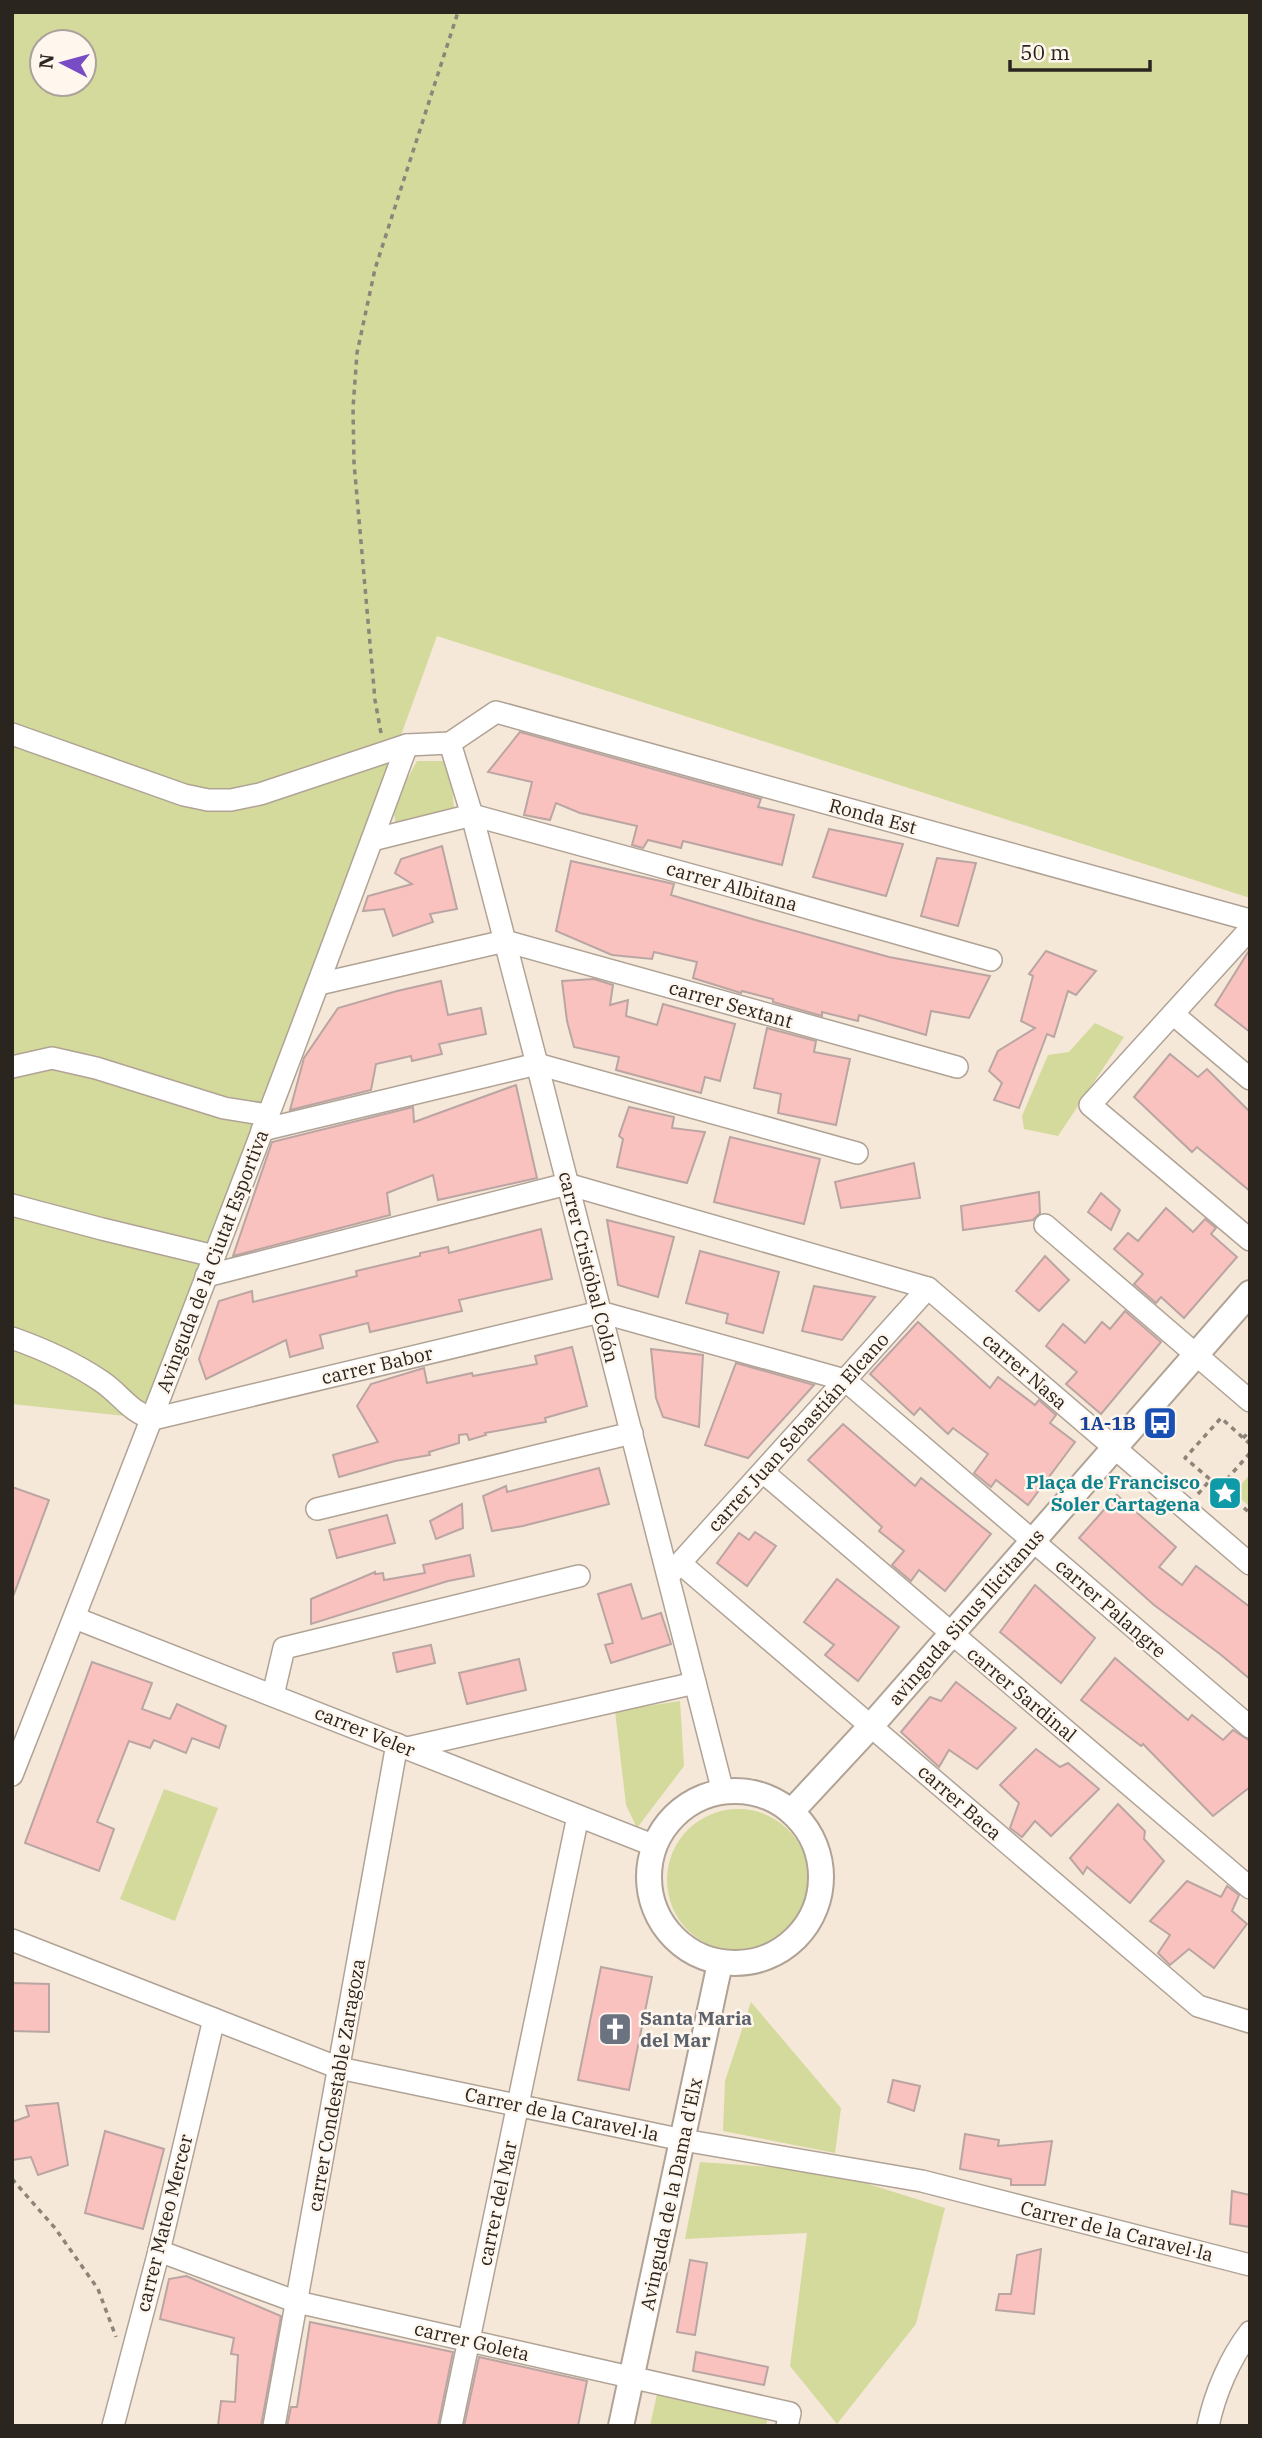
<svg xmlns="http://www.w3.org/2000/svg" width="1262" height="2438" font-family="'IBM Plex Serif',serif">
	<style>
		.green { fill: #d3da9c; fill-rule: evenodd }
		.building { fill: #f9c2be; stroke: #baa5a3; stroke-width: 2 }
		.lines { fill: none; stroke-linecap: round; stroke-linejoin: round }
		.minor-casing { stroke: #b0a395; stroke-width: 24 }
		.tertiary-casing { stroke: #b0a395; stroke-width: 28 }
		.path { stroke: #8d847a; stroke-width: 3.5; stroke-dasharray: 5 5; stroke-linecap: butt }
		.minor { stroke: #fff; stroke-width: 21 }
		.tertiary { stroke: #fff; stroke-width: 24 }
		.labels { text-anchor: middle; stroke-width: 5; stroke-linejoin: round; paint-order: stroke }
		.street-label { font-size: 19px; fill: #2a251f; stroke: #fff6ed }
		.transit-label { font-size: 19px; font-weight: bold; fill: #164399; stroke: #fff6ed; text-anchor: end }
		.culture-label { font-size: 19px; font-weight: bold; fill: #0d838f; stroke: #fff6ed; text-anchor: end }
		.worship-label { font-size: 19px; font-weight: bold; fill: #5b616d; stroke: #fff6ed; text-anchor: start }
	</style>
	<rect width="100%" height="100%" fill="#f6e8d9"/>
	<!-- green -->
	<g class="green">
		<path d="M12 12H1250V898L437 636 153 1419 12 1404ZM42 42H84V84H42Z"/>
		<polygon points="417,761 450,761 454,809 396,827 393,805"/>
		<polygon points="1095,1023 1124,1037 1058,1136 1024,1129 1022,1116 1048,1055 1069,1052"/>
		<polygon points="1250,1474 1250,1507 1234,1493"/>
		<polygon points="680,1701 684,1766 637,1828 626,1805 615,1711"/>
		<polygon points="164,1789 218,1808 175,1921 120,1899"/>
		<circle cx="738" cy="1880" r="71"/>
		<polygon points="751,2002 841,2108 835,2153 723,2131 725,2081"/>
		<polygon points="700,2162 827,2171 945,2208 916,2324 837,2424 790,2366 807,2233 685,2239"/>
		<polygon points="657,2394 768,2418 766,2426 650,2426"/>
	</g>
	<!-- building -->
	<g class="building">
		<polygon points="520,732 761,799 758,807 794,815 782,865 683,841 681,848 648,840 643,848 632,845 637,826 580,813 556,803 550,820 524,815 532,782 488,772"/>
		<polygon points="829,829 903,844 886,896 813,877"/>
		<polygon points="442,846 457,909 430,914 433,922 393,936 384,909 363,911 368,896 412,884 395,873 401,859"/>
		<polygon points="937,858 976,863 958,926 921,916"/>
		<polygon points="571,861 674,884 671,895 759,921 889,957 990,976 969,1018 931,1011 926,1035 859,1015 858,1021 822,1012 822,1016 773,1002 773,999 742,991 741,993 693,978 697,962 654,952 652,959 612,955 556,931"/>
		<polygon points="1250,949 1250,1032 1215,1005"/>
		<polygon points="1046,951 1096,971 1076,995 1068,991 1054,1037 1047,1034 1019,1108 994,1100 1002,1083 989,1071 998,1051 1035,1028 1021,1021 1033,976 1029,974"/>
		<polygon points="594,979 613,985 610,1005 628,1000 626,1016 657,1025 663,1004 735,1024 720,1081 705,1077 701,1093 616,1070 619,1057 574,1047 567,1021 562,981"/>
		<polygon points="441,981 448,1015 481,1008 486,1034 439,1044 442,1054 412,1061 411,1056 376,1064 371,1090 290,1110 304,1058 338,1008 397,991"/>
		<polygon points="767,1028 816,1041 814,1052 850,1059 836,1125 778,1113 781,1094 754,1088"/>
		<polygon points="1170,1054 1198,1077 1207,1069 1250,1112 1250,1191 1197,1147 1192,1152 1134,1097"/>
		<polygon points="516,1085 537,1178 438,1200 433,1175 387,1193 390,1215 233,1256 272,1142 413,1107 414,1122"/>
		<polygon points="629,1107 674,1117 672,1128 705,1132 687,1183 617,1167 623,1139 619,1136"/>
		<polygon points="730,1137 820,1159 804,1224 714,1202"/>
		<polygon points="914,1163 920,1198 841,1208 835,1182"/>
		<polygon points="1039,1192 1040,1213 1033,1220 963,1230 961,1206"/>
		<polygon points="1101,1193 1120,1210 1111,1230 1088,1212"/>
		<polygon points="1166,1208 1193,1232 1205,1219 1216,1228 1211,1234 1237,1257 1184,1318 1161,1297 1156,1303 1134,1284 1143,1274 1114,1249 1128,1233 1138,1241"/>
		<polygon points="607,1220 674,1237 658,1297 618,1285"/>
		<polygon points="541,1229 552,1279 459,1300 462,1311 370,1332 368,1323 320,1335 323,1348 290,1357 286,1340 206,1379 199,1359 219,1301 252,1291 253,1302 357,1276 356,1271 420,1256 420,1253 448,1247 449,1253"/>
		<polygon points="700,1251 779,1272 763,1333 726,1323 728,1314 686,1303"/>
		<polygon points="1045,1256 1069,1280 1039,1311 1016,1291"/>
		<polygon points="814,1286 875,1297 842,1340 802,1331"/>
		<polygon points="1125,1311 1161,1342 1101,1414 1066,1384 1077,1372 1046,1346 1063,1324 1085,1343 1102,1322 1110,1329"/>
		<polygon points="918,1322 990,1388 998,1377 1035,1405 1039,1400 1056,1415 1050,1423 1075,1442 1028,1505 996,1480 991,1487 974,1473 988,1454 953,1428 948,1434 920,1408 914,1415 870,1374"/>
		<polygon points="572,1347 587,1406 545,1418 546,1422 485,1433 486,1435 469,1440 467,1434 459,1435 459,1443 429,1452 430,1455 395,1461 339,1477 333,1455 378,1442 357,1406 371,1384 424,1368 427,1383 472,1373 473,1376 537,1364 535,1356"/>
		<polygon points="651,1349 703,1355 699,1427 663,1417 656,1398"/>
		<polygon points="736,1363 814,1385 748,1458 705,1445"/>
		<polygon points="843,1424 915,1486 921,1478 991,1534 945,1591 919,1570 911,1581 892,1565 904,1551 879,1531 882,1527 808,1460"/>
		<polygon points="599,1468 609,1504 523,1526 492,1531 483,1496 506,1486 507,1492"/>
		<polygon points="12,1487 49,1500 14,1594 12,1593"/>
		<polygon points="1117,1495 1176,1547 1159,1567 1182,1585 1196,1566 1250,1607 1250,1679 1220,1654 1154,1605 1079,1538"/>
		<polygon points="462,1504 463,1528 436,1539 430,1521"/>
		<polygon points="387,1515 395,1543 337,1558 329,1530"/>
		<polygon points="755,1532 776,1546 747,1586 717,1563 739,1533 749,1540"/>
		<polygon points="470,1555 474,1576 448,1581 311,1624 311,1599 375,1572 375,1574 383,1573 384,1580 425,1573 423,1565"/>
		<polygon points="837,1579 899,1627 858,1681 825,1655 834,1645 804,1622"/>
		<polygon points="631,1584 642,1619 661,1613 671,1644 611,1663 605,1645 613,1643 598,1594"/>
		<polygon points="1035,1585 1095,1638 1061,1683 1000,1632"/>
		<polygon points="431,1645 435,1663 397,1672 393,1653"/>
		<polygon points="1115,1658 1188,1720 1192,1715 1223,1740 1233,1730 1250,1741 1250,1787 1213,1816 1143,1744 1141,1746 1081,1700"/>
		<polygon points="519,1659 526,1690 467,1704 459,1673"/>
		<polygon points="92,1662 152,1683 142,1709 170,1719 177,1704 226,1726 219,1748 192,1738 186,1753 154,1740 150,1748 129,1741 97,1822 114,1829 99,1871 25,1843"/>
		<polygon points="956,1682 1016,1728 977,1769 949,1750 939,1767 901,1732 930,1697 941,1701"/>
		<polygon points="1036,1749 1060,1767 1068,1763 1099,1789 1051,1836 1035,1821 1022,1837 1010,1828 1019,1803 1000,1785"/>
		<polygon points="1118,1804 1145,1831 1144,1839 1164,1861 1130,1903 1087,1867 1083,1874 1070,1858"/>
		<polygon points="1187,1881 1221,1897 1227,1886 1239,1895 1232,1911 1247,1924 1214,1968 1189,1949 1170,1965 1158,1953 1170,1935 1150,1921"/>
		<polygon points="601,1967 652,1977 629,2090 578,2080"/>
		<polygon points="12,1983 49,1984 49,2032 12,2031"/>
		<polygon points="893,2080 920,2086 914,2111 888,2102"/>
		<polygon points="58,2103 68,2165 38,2175 31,2157 12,2160 12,2122 29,2116 26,2106"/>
		<polygon points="105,2131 164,2149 143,2229 85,2213"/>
		<polygon points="965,2134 999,2140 998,2146 1052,2141 1045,2185 1011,2185 1011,2179 960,2169"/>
		<polygon points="1232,2191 1250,2195 1250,2227 1230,2224"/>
		<polygon points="1041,2249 1034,2314 996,2310 999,2294 1011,2294 1017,2255"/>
		<polygon points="690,2260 707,2263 695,2335 677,2332"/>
		<polygon points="186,2276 281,2316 261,2426 218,2426 221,2401 235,2402 238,2355 231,2354 234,2338 160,2319 169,2279"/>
		<polygon points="310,2322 453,2352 438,2426 287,2426 291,2407 297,2407"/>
		<polygon points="696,2352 768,2367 764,2385 693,2371"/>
		<polygon points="479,2357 587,2381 578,2426 464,2426"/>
	</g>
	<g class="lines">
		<!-- minor casing -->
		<g class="minor-casing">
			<g id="minor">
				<polyline points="12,734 184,795 208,800 231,800 260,794 407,745 450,743 496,712 1250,920"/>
				<polyline points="450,743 472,815 537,1064 723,1792"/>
				<polyline points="372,840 472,815 724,884 991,960"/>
				<polyline points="1250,929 1090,1105 1250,1240"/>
				<polyline points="319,984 505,941 957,1067"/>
				<polyline points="1173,1014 1250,1079"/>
				<polyline points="12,1067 52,1058 96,1068 224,1108 268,1115"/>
				<polyline points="262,1130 537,1064 857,1153"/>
				<polyline points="12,1205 102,1229 214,1256"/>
				<polyline points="1045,1225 1250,1401"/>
				<polyline points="206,1276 567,1184 928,1288 1250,1564"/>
				<path d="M12 1338C43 1349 73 1362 101 1381 122 1395 127 1410 153 1419L600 1312 845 1380 1250 1727"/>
				<polyline points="763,1472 1250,1888"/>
				<polyline points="317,1509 632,1433"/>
				<polyline points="680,1563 1198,2006 1250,2022"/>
				<polyline points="671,1573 928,1288"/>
				<polyline points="75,1618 655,1846"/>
				<polyline points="273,1695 284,1648 579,1576"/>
				<polyline points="407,1748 695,1683"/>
				<path d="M12 1775C147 1433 280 1090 407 745"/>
				<polyline points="12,1940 339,2068 683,2140 922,2181 1250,2265"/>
				<polyline points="159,2251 297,2302 790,2413 787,2426"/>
				<polyline points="113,2426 159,2251 214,2019"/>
				<polyline points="274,2426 397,1744"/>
				<polyline points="451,2426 578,1816"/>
				<path d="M1208 2426C1215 2393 1230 2358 1250 2332"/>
			</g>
		</g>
		<!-- tertiary casing -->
		<g class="tertiary-casing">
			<g id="tertiary">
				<circle cx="735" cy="1877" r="86"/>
				<polyline points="792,1811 871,1726 1250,1293"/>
				<polyline points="621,2426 720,1963"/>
			</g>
		</g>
		<!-- path -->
		<g class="path">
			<polyline points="381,733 375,700 354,463 353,408 357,353 375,269 458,12"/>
			<polyline points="1243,1438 1250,1431"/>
			<polyline points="1250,1444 1221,1418 1185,1458 1250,1513"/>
			<polyline points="1220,1487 1250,1453"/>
			<polyline points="1198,1494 1211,1479"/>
			<polyline points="12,2179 55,2228 98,2289 116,2337"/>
		</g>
		<!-- minor -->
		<use href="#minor" class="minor"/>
		<!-- tertiary -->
		<use href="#tertiary" class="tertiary"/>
	</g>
	<!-- icons -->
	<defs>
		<g id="bus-square" transform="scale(1.75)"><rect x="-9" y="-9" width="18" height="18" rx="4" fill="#1a4fb4" stroke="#fff6ed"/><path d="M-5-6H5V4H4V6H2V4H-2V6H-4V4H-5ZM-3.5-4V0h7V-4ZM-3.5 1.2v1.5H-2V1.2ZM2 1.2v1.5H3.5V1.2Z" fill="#fff"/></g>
		<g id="sight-square" transform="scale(1.75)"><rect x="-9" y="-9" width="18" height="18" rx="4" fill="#0f9aa8" stroke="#fff6ed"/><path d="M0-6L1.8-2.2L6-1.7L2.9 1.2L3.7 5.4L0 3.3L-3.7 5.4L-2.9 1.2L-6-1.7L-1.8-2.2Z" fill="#fff"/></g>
		<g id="church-square" transform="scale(1.75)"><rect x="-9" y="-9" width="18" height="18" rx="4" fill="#6b7280" stroke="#fff6ed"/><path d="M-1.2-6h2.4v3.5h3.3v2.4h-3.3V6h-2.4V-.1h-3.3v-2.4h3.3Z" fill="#fff"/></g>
	</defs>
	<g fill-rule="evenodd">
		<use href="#bus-square" x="1160" y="1423"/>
		<use href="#sight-square" x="1225" y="1493"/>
		<use href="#church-square" x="615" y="2029"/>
	</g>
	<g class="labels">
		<!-- street labels -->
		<g class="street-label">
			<text transform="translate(873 816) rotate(15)" y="7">Ronda Est</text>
			<text transform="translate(732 886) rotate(16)" y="7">carrer Albitana</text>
			<text transform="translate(731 1004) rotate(16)" y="7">carrer Sextant</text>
			<text transform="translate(212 1261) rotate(-69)" y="7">Avinguda de la Ciutat Esportiva</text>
			<text transform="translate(589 1267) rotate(76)" y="7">carrer Cristóbal Colón</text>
			<text transform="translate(377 1365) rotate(-13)" y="7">carrer Babor</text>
			<text transform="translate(1025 1371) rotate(41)" y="7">carrer Nasa</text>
			<text transform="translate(798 1432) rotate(-48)" y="7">carrer Juan Sebastián Elcano</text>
			<text transform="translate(1111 1608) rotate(41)" y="7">carrer Palangre</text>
			<text transform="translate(966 1617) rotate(-49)" y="7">avinguda Sinus Ilicitanus</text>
			<text transform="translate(1022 1694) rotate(40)" y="7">carrer Sardinal</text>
			<text transform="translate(365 1731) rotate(22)" y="7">carrer Veler</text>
			<text transform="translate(960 1802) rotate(41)" y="7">carrer Baca</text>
			<text transform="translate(336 2085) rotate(-80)" y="7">carrer Condestable Zaragoza</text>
			<text transform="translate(562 2114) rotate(12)" y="7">Carrer de la Caravel·la</text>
			<text transform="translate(671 2194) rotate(-78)" y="7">Avinguda de la Dama d'Elx</text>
			<text transform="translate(497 2203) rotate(-78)" y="7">carrer del Mar</text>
			<text transform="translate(164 2223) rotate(-76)" y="7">carrer Mateo Mercer</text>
			<text transform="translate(1117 2231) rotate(14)" y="7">Carrer de la Caravel·la</text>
			<text transform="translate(472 2341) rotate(13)" y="7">carrer Goleta</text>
		</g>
		<!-- transit labels -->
		<g class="transit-label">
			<text x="1136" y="1430">1A-1B</text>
		</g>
		<!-- culture labels -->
		<g class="culture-label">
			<text x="1200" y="1489">Plaça de Francisco<tspan x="1200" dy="22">Soler Cartagena</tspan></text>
		</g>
		<!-- worship labels -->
		<g class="worship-label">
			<text x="640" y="2025">Santa Maria<tspan x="640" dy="22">del Mar</tspan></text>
		</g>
	</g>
	<!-- border -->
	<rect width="1262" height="2438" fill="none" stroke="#2a251f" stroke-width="28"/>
	<!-- north arrow -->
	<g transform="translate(63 63) rotate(276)"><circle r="33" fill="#fff6ed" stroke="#aaa29b" stroke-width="2"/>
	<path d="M0-5L12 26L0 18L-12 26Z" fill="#784cc4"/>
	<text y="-10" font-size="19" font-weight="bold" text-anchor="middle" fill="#2a251f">N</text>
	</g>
	<!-- scale -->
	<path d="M1010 60v10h140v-10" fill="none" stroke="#2a251f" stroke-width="3.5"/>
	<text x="1020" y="60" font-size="21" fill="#2a251f" stroke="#fff6ed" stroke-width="5" paint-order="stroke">50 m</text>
</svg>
